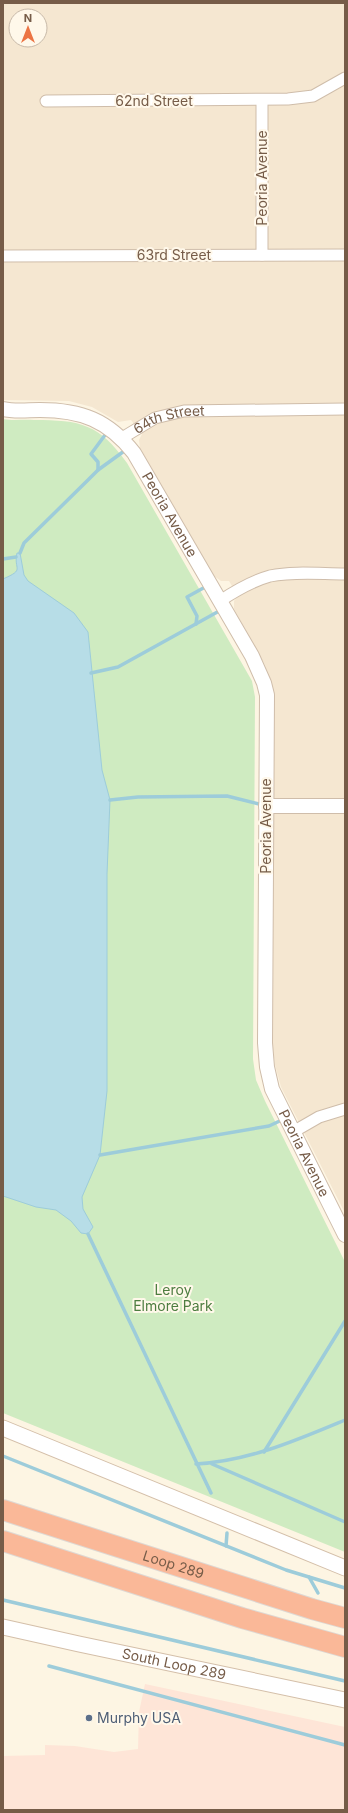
<svg xmlns="http://www.w3.org/2000/svg" width="348" height="1813" font-family="Inter,sans-serif">
	<style>
		.residential { fill: #f5e7d1; fill-rule: evenodd }
		.commercial { fill: #fee5d7 }
		.green { fill: #cfebc1 }
		.water { fill: #b7dde7; stroke: #9dccda }
		.lines { fill: none; stroke-linecap: round; stroke-linejoin: round }
		.stream { stroke: #9dccda; stroke-width: 3.5 }
		.minor-casing { stroke: #cfbdaa; stroke-width: 13 }
		.tertiary-casing { stroke: #cfbdaa; stroke-width: 16 }
		.secondary-casing { stroke: #d4bfa9; stroke-width: 17 }
		.motorway-casing { stroke: #ded8d3; stroke-width: 22 }
		.minor { stroke: #fff; stroke-width: 11 }
		.tertiary { stroke: #fff; stroke-width: 14 }
		.secondary { stroke: #fff; stroke-width: 15 }
		.motorway { stroke: #fab898; stroke-width: 20 }
		.service-dot { fill: #5c6f8a; stroke: #fff8ea; stroke-width: 1.5 }
		.labels { text-anchor: middle; stroke-width: 4; stroke-linejoin: round; paint-order: stroke }
		.street-label { font-size: 14px; fill: #765c48; stroke: #fff8ea }
		.park-label { font-size: 14px; fill: #4d7d40; stroke: #fff8ea }
		.service-label { font-size: 14px; fill: #4e5e75; stroke: #fff8ea; text-anchor: start }
	</style>
	<rect width="100%" height="100%" fill="#fdf5e3"/>
	<!-- residential -->
	<path class="residential" d="M3 3H345V1213L281 1087 275 1065 273 1049V701L270 680 265 665 234 609V601L238 596 229 581H221L214 576 140 448 139 440 142 434 131 420 118 422 92 407 69 401 3 400ZM16 16H40V40H16Z"/>
	<!-- commercial -->
	<polygon class="commercial" points="145,1684 345,1727 345,1810 3,1810 3,1756 45,1755 45,1745 75,1746 114,1752 138,1749 139,1712"/>
	<!-- green -->
	<path class="green" d="M3 419C13 421 24 419 34 420 81 420 99 424 127 463L252 681 255 697 253 1059 256 1080 265 1101 345 1262V1552L3 1413Z"/>
	<!-- water -->
	<path class="water" d="M17 553H20L24 575 28 581 74 613 88 632 102 770 110 800 107 874V1091L100 1155 82 1197 83 1209 93 1227 88 1234 81 1233 71 1221 56 1210 36 1207 3 1196V579C26 569 13 570 17 553Z"/>
	<g class="lines">
		<!-- stream -->
		<g class="stream">
			<polyline points="98,470 98,462 91,454 108,431"/>
			<polyline points="20,553 24,543 88,480 98,470 127,449"/>
			<polyline points="3,559 16,557"/>
			<polyline points="196,624 197,616 187,597 207,586"/>
			<polyline points="91,673 118,667 221,610"/>
			<polyline points="110,800 138,797 227,796 263,805"/>
			<polyline points="100,1155 269,1126 284,1119"/>
			<polyline points="88,1234 211,1493"/>
			<polyline points="264,1452 345,1321"/>
			<polyline points="3,1456 286,1570 345,1588"/>
			<path d="M196 1464C249 1461 297 1440 345 1420"/>
			<polyline points="212,1464 345,1522"/>
			<polyline points="226,1546 227,1533"/>
			<polyline points="309,1577 318,1593"/>
			<polyline points="3,1600 345,1681"/>
			<polyline points="49,1666 345,1745"/>
		</g>
		<!-- minor casing -->
		<g class="minor-casing">
			<g id="minor">
				<polyline points="46,101 288,99 313,96 345,78"/>
				<polyline points="262,255 262,100"/>
				<polyline points="3,256 345,255"/>
				<path id="s1" d="M122 438 155 418 184 411 345 409"/>
				<path d="M220 601C235 591 252 581 270 576 294 571 321 574 345 574"/>
				<polyline points="293,1132 319,1117 345,1109"/>
			</g>
		</g>
		<!-- tertiary casing -->
		<g class="tertiary-casing">
			<g id="tertiary">
				<path id="s2" d="M3 409C15 412 28 410 40 410 81 410 108 420 134 453L252 656 264 683 267 695 265 1043 267 1067 272 1089 345 1235"/>
				<polyline points="266,806 345,806"/>
			</g>
		</g>
		<!-- secondary casing -->
		<g class="secondary-casing">
			<g id="secondary">
				<polyline points="3,1428 345,1568"/>
				<path id="s3" d="M3 1627 79 1644 345 1700"/>
			</g>
		</g>
		<!-- motorway casing -->
		<g class="motorway-casing">
			<g id="motorway">
				<path id="s4" d="M3 1510 312 1609 345 1618"/>
				<polyline points="3,1541 242,1618 345,1647"/>
			</g>
		</g>
		<!-- minor -->
		<use href="#minor" class="minor"/>
		<!-- tertiary -->
		<use href="#tertiary" class="tertiary"/>
		<!-- secondary -->
		<use href="#secondary" class="secondary"/>
		<!-- motorway -->
		<use href="#motorway" class="motorway"/>
	</g>
	<!-- markers -->
	<circle class="service-dot" cx="89" cy="1718" r="4"/>
	<g class="labels">
		<!-- street labels -->
		<g class="street-label">
			<text x="154" y="106">62nd Street</text>
			<text transform="translate(262 178) rotate(-90)" y="5">Peoria Avenue</text>
			<text x="174" y="260">63rd Street</text>
			<text dy="5" stroke="none"><textPath href="#s1" startOffset="52">64th Street</textPath></text>
			<text dy="5" stroke="none"><textPath href="#s2" startOffset="216">Peoria Avenue</textPath></text>
			<text transform="translate(266 826) rotate(-90)" y="5">Peoria Avenue</text>
			<text dy="5" stroke="none"><textPath href="#s2" startOffset="888">Peoria Avenue</textPath></text>
			<text dy="5" stroke="none"><textPath href="#s4" startOffset="179">Loop 289</textPath></text>
			<text dy="5" stroke="none"><textPath href="#s3" startOffset="175">South Loop 289</textPath></text>
		</g>
		<!-- park labels -->
		<g class="park-label">
			<text x="173" y="1295">Leroy<tspan x="173" dy="16">Elmore Park</tspan></text>
		</g>
		<!-- service labels -->
		<g class="service-label">
			<text x="97" y="1723">Murphy USA</text>
		</g>
	</g>
	<!-- border -->
	<rect width="348" height="1813" fill="none" stroke="#765c48" stroke-width="8"/>
	<!-- north arrow -->
	<g transform="translate(28 28)"><circle r="19" fill="#fff8ea" stroke="#c8baa9"/>
	<path d="M0-3L7 15L0 10L-7 15Z" fill="#ec7443"/>
	<text y="-6" font-size="11" font-weight="bold" text-anchor="middle" fill="#765c48">N</text>
	</g>
</svg>
